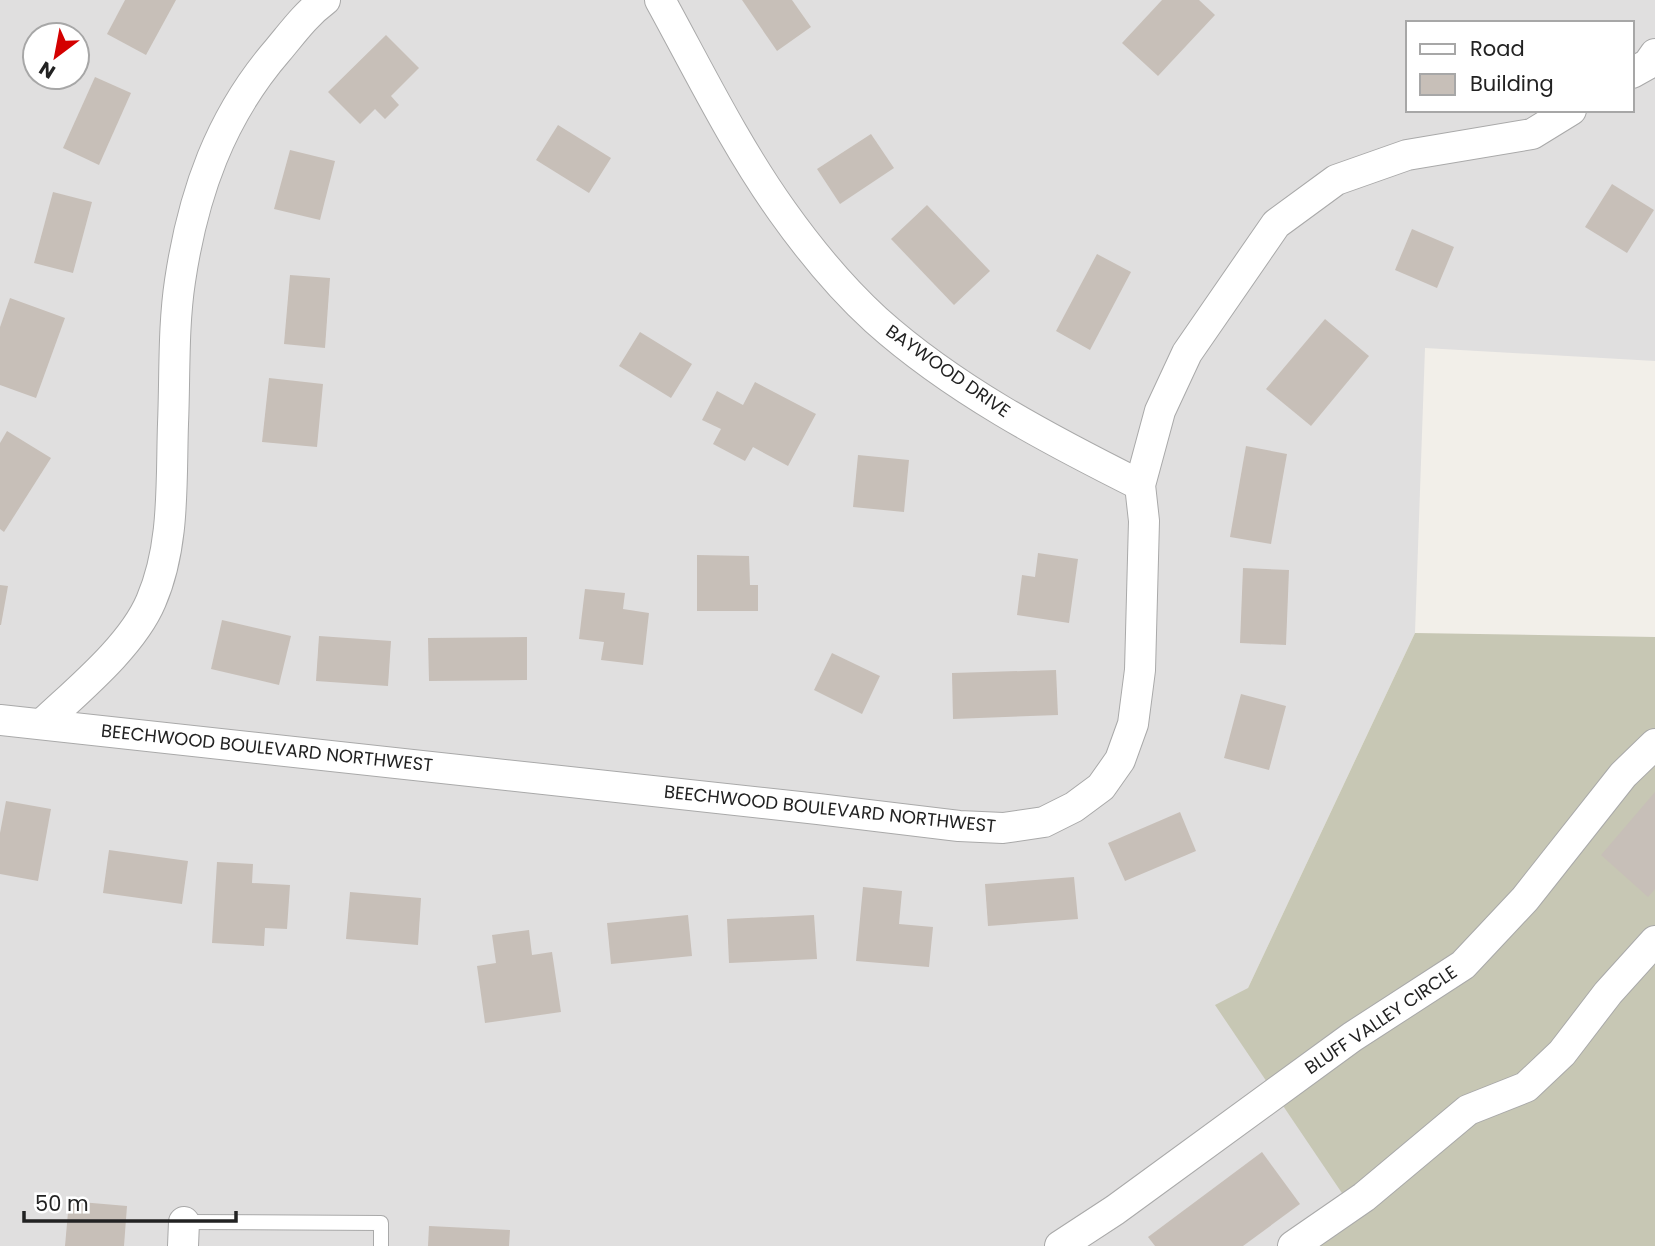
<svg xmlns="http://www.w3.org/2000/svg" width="1655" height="1246" font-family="Poppins,sans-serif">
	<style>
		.residential { fill: #e0dfdf; fill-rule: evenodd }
		.construction { fill: #c7c7b4 }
		.building { fill: #c7bfb8 }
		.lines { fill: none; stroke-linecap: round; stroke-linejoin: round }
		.lane-casing { stroke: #a9a9a9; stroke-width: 16 }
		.street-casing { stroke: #a9a9a9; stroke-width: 32 }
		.lane { stroke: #fff; stroke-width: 14 }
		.street { stroke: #fff; stroke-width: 30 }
		.labels { text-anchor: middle; stroke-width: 5; stroke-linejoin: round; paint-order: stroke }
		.street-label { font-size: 18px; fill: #222; stroke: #fff }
	</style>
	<rect width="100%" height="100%" fill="#f2efe9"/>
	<!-- residential -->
	<path class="residential" d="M0 0H1655V361L1425 348 1415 633 1248 988 1351 1205 1300 1246H0ZM1408 23H1632V110H1408ZM35 35H77V77H35Z"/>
	<!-- construction -->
	<polygon class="construction" points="1415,633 1655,637 1655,1246 1300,1246 1350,1205 1215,1005 1248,988"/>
	<!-- building -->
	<g class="building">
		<polygon points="125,0 176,0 146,55 107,34"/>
		<polygon points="742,0 792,0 811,27 777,51"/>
		<polygon points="1162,0 1199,0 1215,15 1158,76 1122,43"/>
		<polygon points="386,35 419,68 391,96 399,105 385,119 375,109 360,124 328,92"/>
		<polygon points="95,77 131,93 99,165 63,148"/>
		<polygon points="558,125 611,158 589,193 536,160"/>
		<polygon points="871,134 894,168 840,204 817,169"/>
		<polygon points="290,150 335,161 320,220 274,209"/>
		<polygon points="1612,184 1654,210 1627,253 1585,227"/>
		<polygon points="53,192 92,202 73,273 34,263"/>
		<polygon points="927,205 990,271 954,305 891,239"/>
		<polygon points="1412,229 1454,247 1437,288 1395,270"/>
		<polygon points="1097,254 1131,272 1090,350 1056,331"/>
		<polygon points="290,275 330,278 325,348 284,344"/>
		<polygon points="10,298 65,318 36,398 0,385 0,327"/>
		<polygon points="1325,319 1369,356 1311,426 1266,389"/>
		<polygon points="640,332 692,364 671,398 619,366"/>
		<polygon points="269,378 323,384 317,447 262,442"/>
		<polygon points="755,382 816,414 788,466 753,447 745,461 713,444 721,429 702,420 717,391 743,405"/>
		<polygon points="7,431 51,458 4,532 0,529 0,443"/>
		<polygon points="1246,446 1287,454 1271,544 1230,537"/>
		<polygon points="858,455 909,460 904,512 853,507"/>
		<polygon points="1038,553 1078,559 1069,623 1017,615 1022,575 1035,577"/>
		<polygon points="697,555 749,556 750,585 758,585 758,611 697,611"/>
		<polygon points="1243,568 1289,570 1286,645 1240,643"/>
		<polygon points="0,585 8,586 1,625 0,625"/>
		<polygon points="585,589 625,593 623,609 649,613 643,665 601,660 604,642 579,639"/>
		<polygon points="222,620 291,636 279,685 211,669"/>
		<polygon points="319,636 391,641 388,686 316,681"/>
		<polygon points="527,637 527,680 429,681 428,638"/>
		<polygon points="832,653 880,676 862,714 814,690"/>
		<polygon points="1056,670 1058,715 953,719 952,673"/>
		<polygon points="1241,694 1286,706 1269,770 1224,758"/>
		<polygon points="1655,792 1655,889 1648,897 1601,855"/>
		<polygon points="6,801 51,809 38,881 0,874 0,833"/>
		<polygon points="1180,812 1196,851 1125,881 1108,843"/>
		<polygon points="109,850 188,861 182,904 103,893"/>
		<polygon points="217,862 253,864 252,883 290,885 287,929 265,928 264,946 212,943"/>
		<polygon points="1074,877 1078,919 988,926 985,884"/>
		<polygon points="863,887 902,891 899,924 933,927 929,967 856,961"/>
		<polygon points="350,892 421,898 418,945 346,939"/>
		<polygon points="688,915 692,956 611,964 607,923"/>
		<polygon points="814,915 817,959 729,963 727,919"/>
		<polygon points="529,930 532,955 552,952 561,1012 485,1023 477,966 496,963 492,935"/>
		<polygon points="1262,1152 1300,1204 1243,1246 1155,1246 1148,1237"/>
		<polygon points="69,1201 127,1206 124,1246 65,1246"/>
		<polygon points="429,1226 510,1230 509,1246 428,1246"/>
	</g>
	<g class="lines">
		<!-- lane casing -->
		<g class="lane-casing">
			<polyline id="lane" points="184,1222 381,1223 381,1246"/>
		</g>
		<!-- street casing -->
		<g class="street-casing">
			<g id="street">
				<path d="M660 0C699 71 735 145 782 211 809 249 841 288 876 320 953 389 1048 439 1140 485"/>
				<polyline points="1632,73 1648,64 1655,54"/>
				<polyline points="0,720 818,809 959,826 1003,828 1044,822 1074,807 1101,787 1120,760 1133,724 1140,670 1144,521 1140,485 1160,411 1187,353 1276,224 1336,180 1407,155 1532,134 1571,110"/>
				<path d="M43 723C78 690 132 646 151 601 175 546 171 483 173 424 175 377 173 327 180 281 193 194 220 117 278 50 293 32 306 14 325 0"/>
				<polyline points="183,1246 184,1222"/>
				<polyline points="1060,1246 1115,1210 1352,1037 1463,965 1525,899 1623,775 1655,744"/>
				<polyline points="1293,1246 1364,1197 1468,1110 1526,1087 1562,1053 1608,993 1655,941"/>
			</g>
		</g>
		<!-- lane -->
		<use href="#lane" class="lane"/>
		<!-- street -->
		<use href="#street" class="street"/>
	</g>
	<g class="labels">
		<!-- street labels -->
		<g class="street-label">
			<text transform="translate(948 371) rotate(35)" y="6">BAYWOOD DRIVE</text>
			<text transform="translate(267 748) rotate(6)" y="6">BEECHWOOD BOULEVARD NORTHWEST</text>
			<text transform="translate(830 809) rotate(6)" y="6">BEECHWOOD BOULEVARD NORTHWEST</text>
			<text transform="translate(1381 1020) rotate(-34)" y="6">BLUFF VALLEY CIRCLE</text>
		</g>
	</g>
	<!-- legend -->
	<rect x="1406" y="21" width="228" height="91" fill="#ffffff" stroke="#a7a7a7" stroke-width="2"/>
	<rect x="1420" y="44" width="35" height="10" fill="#ffffff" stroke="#a7a7a7" stroke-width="2"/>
	<text x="1470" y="56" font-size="21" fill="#222222">Road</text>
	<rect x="1420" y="74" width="35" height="21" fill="#c7bfb8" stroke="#a7a7a7" stroke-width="2"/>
	<text x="1470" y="91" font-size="21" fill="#222222">Building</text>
	<!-- north arrow -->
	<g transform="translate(56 56) rotate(212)"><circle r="33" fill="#ffffff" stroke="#a7a7a7" stroke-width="2"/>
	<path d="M0-5L12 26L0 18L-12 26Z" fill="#d40000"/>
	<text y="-10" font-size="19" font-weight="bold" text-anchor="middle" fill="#222222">N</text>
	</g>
	<!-- scale -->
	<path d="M24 1211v10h212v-10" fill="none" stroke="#222222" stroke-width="3.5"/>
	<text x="35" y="1211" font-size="21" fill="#222222" stroke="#ffffff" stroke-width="5" paint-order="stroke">50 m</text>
</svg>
